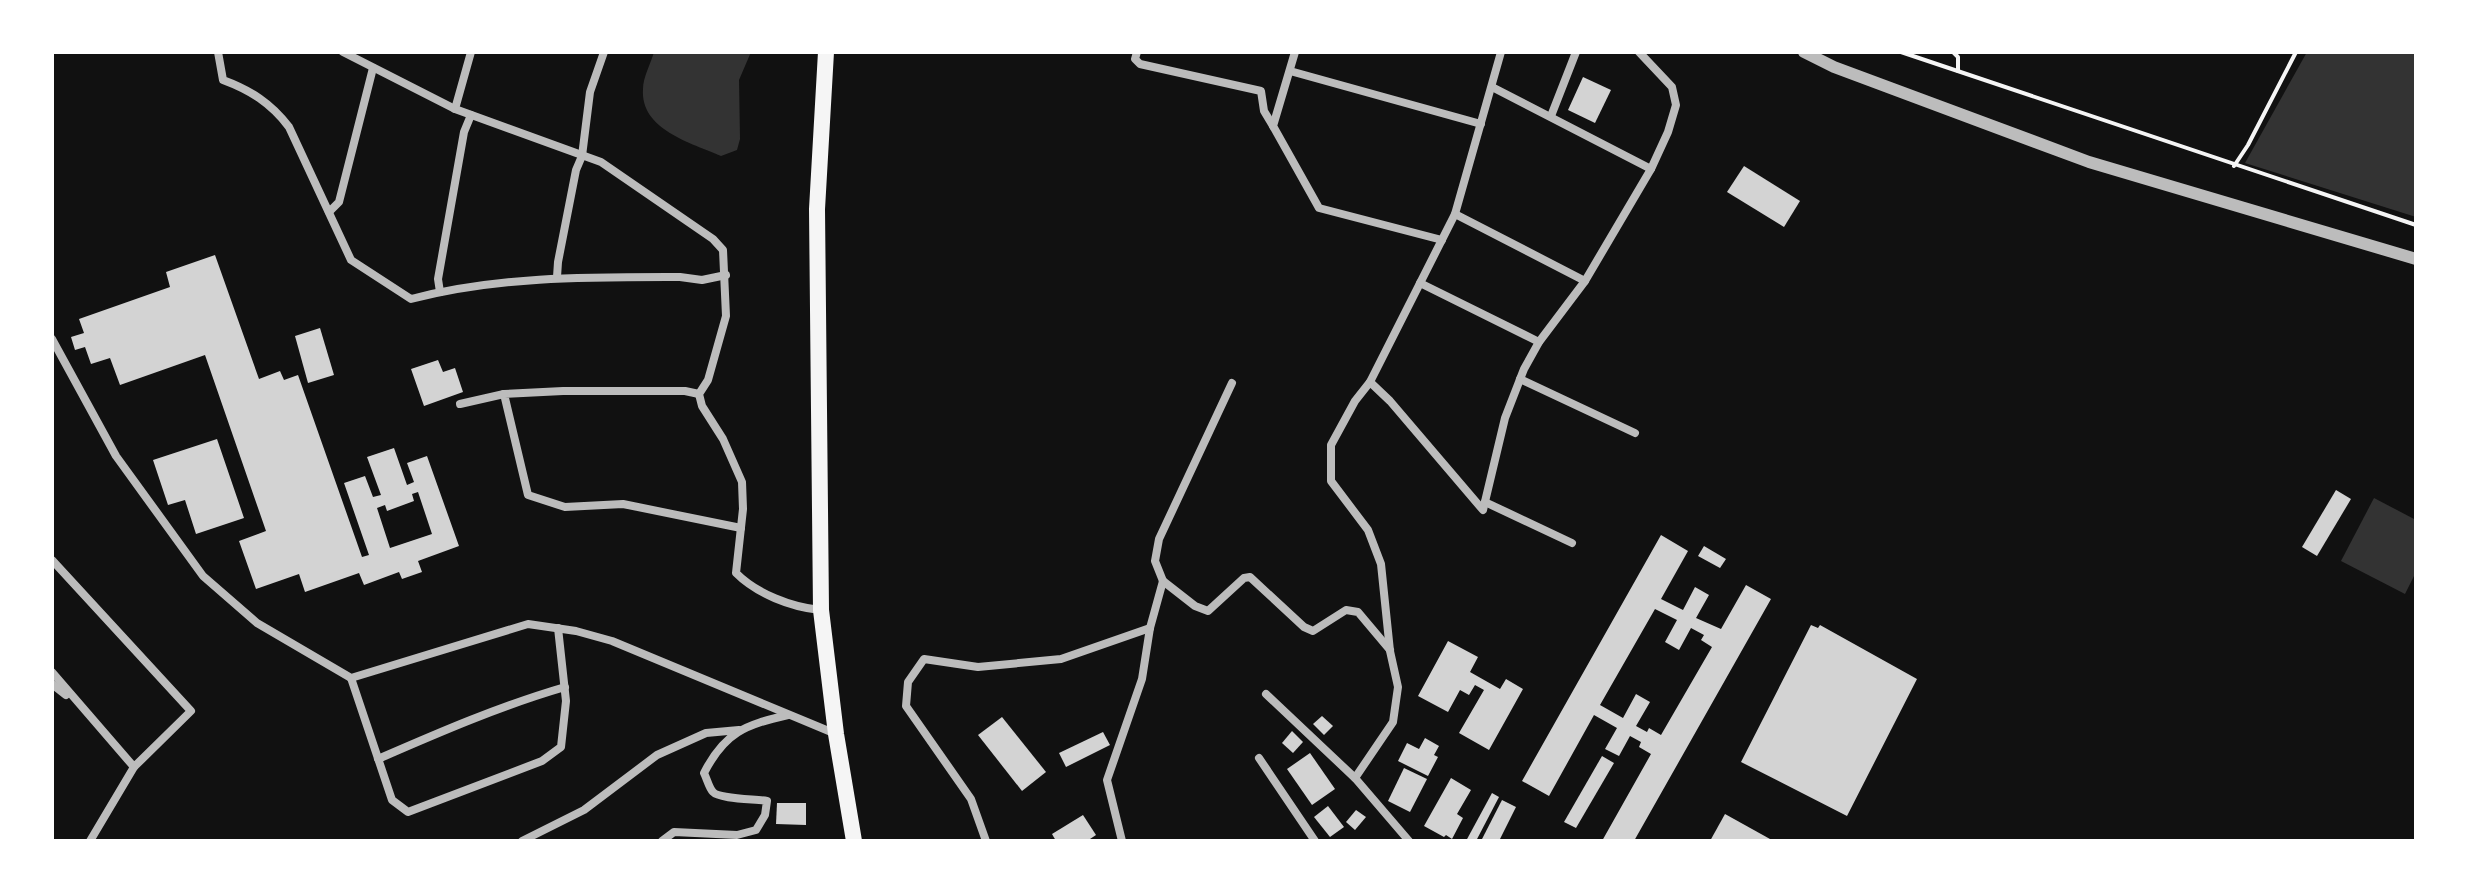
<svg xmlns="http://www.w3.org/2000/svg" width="2468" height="893" font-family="'PT Sans Narrow',sans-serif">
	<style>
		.water { fill: #333 }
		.building { fill: #d3d3d3; fill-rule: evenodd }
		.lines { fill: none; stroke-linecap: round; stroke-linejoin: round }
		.path { stroke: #f5f5f5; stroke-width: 4 }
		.minor { stroke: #bcbcbc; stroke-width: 8 }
		.tertiary { stroke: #bcbcbc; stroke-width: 12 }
		.primary { stroke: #f5f5f5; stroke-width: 16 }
	</style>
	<rect width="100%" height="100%" fill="#111"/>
	<!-- water -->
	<g class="water">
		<path d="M654 52H751L739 80 740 139 737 150 721 156C692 143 640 130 643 89 643 77 651 63 654 52Z"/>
		<polygon points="2307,52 2416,52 2416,217 2245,163"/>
		<polygon points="2374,498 2416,520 2416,572 2405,594 2341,561"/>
	</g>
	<!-- building -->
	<g class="building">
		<polygon points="1583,77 1611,90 1595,123 1568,110"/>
		<polygon points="1744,166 1800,201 1784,227 1727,192"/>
		<path d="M215 255 259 379 280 371 284 380 298 375 362 557 369 555 344 483 365 476 373 497 381 495 367 457 394 448 407 485 414 482 407 463 427 456 459 546 418 561 422 572 402 579 399 572 364 585 359 573 305 592 299 574 256 589 239 541 266 531 205 355 120 385 110 358 91 364 85 347 75 350 71 337 84 333 79 319 170 287 166 272ZM418 492 432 534 390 548 377 508 385 505 387 511 414 501 412 494Z"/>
		<polygon points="320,328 334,375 308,383 295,336"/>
		<polygon points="438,360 443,372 455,368 463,392 424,406 411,369"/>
		<polygon points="217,439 244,518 196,534 185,500 168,505 153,460"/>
		<polygon points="2336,490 2351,499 2317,556 2302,547"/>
		<path d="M1661 535 1688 551 1661 599 1683 610 1695 587 1709 595 1696 618 1721 629 1746 585 1771 599 1634 841H1602L1651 754 1639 747 1641 742 1630 736 1619 756 1605 749 1617 728 1594 715 1549 796 1522 781ZM1655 609 1677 620 1665 642 1679 650 1691 628 1704 635 1701 640 1712 647 1661 735 1649 728 1647 732 1636 726 1650 702 1636 694 1623 718 1600 705Z"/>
		<polygon points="1704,546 1726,559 1720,568 1698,556"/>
		<polygon points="1811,625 1818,628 1820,625 1917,679 1847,816 1741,762"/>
		<polygon points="1448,641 1478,657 1470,672 1500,689 1506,679 1523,689 1489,750 1459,733 1484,690 1475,685 1469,695 1460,690 1448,712 1418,696"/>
		<polygon points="1322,716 1333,726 1324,735 1313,724"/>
		<polygon points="1002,717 1046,772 1022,791 978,735"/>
		<polygon points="1292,731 1303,742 1293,753 1282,743"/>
		<polygon points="1103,732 1110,745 1066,767 1059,753"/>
		<polygon points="1425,738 1439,746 1434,755 1438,757 1428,776 1398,761 1407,743 1419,749"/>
		<polygon points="1310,753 1335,789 1312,805 1287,769"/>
		<polygon points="1602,756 1614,763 1576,828 1564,822"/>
		<polygon points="1404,768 1427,779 1410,812 1388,801"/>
		<polygon points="1451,778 1471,790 1457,814 1463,818 1452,839 1446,835 1444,837 1424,826"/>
		<polygon points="1492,793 1499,797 1476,841 1466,841"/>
		<polygon points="1502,800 1516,807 1499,841 1481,841"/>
		<polygon points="777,803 806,803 806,825 776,824"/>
		<polygon points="1328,806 1344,827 1330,837 1314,817"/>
		<polygon points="1356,810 1366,817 1355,830 1346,822"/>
		<polygon points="1725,814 1770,839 1768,841 1710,841"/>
		<polygon points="1083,815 1096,835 1087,841 1056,841 1052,834"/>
	</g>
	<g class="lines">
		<!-- path -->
		<g class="path">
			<polyline points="1901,52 2416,225"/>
			<polyline points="1953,52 1958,57 1958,71"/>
			<polyline points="2234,166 2248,145 2296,52"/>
		</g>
		<!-- minor -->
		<g class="minor">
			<path d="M218 52 223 80C250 90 271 103 289 127L351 260 411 299C499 276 590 277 680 277L702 280 726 275"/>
			<path d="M343 52 455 109 601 162 713 239 723 250 726 316 708 380 699 394 702 406 723 439 742 482 743 509 736 573C757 594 791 607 820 610"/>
			<polyline points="1137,52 1135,59 1140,64 1261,91 1264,111 1273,126"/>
			<polyline points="1295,52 1273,126 1319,208 1442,240"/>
			<polyline points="1290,71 1481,124"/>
			<polyline points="1492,87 1651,169"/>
			<polyline points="455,109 471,52"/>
			<polyline points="1551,116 1576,52"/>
			<polyline points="329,212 339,202 373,68"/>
			<polyline points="1455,214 1585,281"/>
			<polyline points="557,277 558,262 576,170 582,156 590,92 604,52"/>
			<polyline points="1420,283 1539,342"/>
			<polyline points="440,292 438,279 464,132 471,115"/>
			<polyline points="52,339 116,456 203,576 257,623 351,678 528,624 576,631 612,641 836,734"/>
			<polyline points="1520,379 1635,433"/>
			<polyline points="1370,382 1390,401 1483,510 1505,418 1524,369 1539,342 1585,281 1651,169 1668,132 1676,105 1672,87 1639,52"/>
			<polyline points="699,394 685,391 563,391 504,394 528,495 565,507 623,504 741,528"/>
			<polyline points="460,404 504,394"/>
			<polyline points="1485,502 1572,543"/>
			<polyline points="52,560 191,711 134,767 52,672"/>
			<polyline points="1163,581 1195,606 1208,611 1244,578 1250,577 1304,627 1313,631 1346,610 1358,612 1390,650"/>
			<polyline points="351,678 392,800 408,812 542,761 561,747 566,701 558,628"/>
			<polyline points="52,684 66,695"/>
			<polyline points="1266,694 1355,778"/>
			<polyline points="1259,758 1315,841"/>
			<path d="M378 759C440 732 500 706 565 687"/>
			<polyline points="90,841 134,767"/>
			<polyline points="522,841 584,810 657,755 706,733 739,730"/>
			<path d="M662 841 674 832 737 835 756 830 765 815 767 801C756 799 719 799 713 792 709 788 707 779 704 773 725 732 745 725 788 715"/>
			<polyline points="986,841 971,799 906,706 908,682 924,659 978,667 1061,659 1150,628"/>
			<polyline points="1122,841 1107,780 1142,679 1150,628 1163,581 1155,561 1159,539 1232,383"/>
			<polyline points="1409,841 1355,778 1393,722 1398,687 1390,651 1381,564 1368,530 1331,481 1331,445 1355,401 1370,382 1455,214 1501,52"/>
		</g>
		<!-- tertiary -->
		<polyline class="tertiary" points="1804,52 1834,67 2089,162 2416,259"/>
		<!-- primary -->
		<polyline class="primary" points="826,52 817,209 821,610 836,734 854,841"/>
	</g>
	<!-- border -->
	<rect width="2468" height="893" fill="none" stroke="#ffffff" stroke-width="108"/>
</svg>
